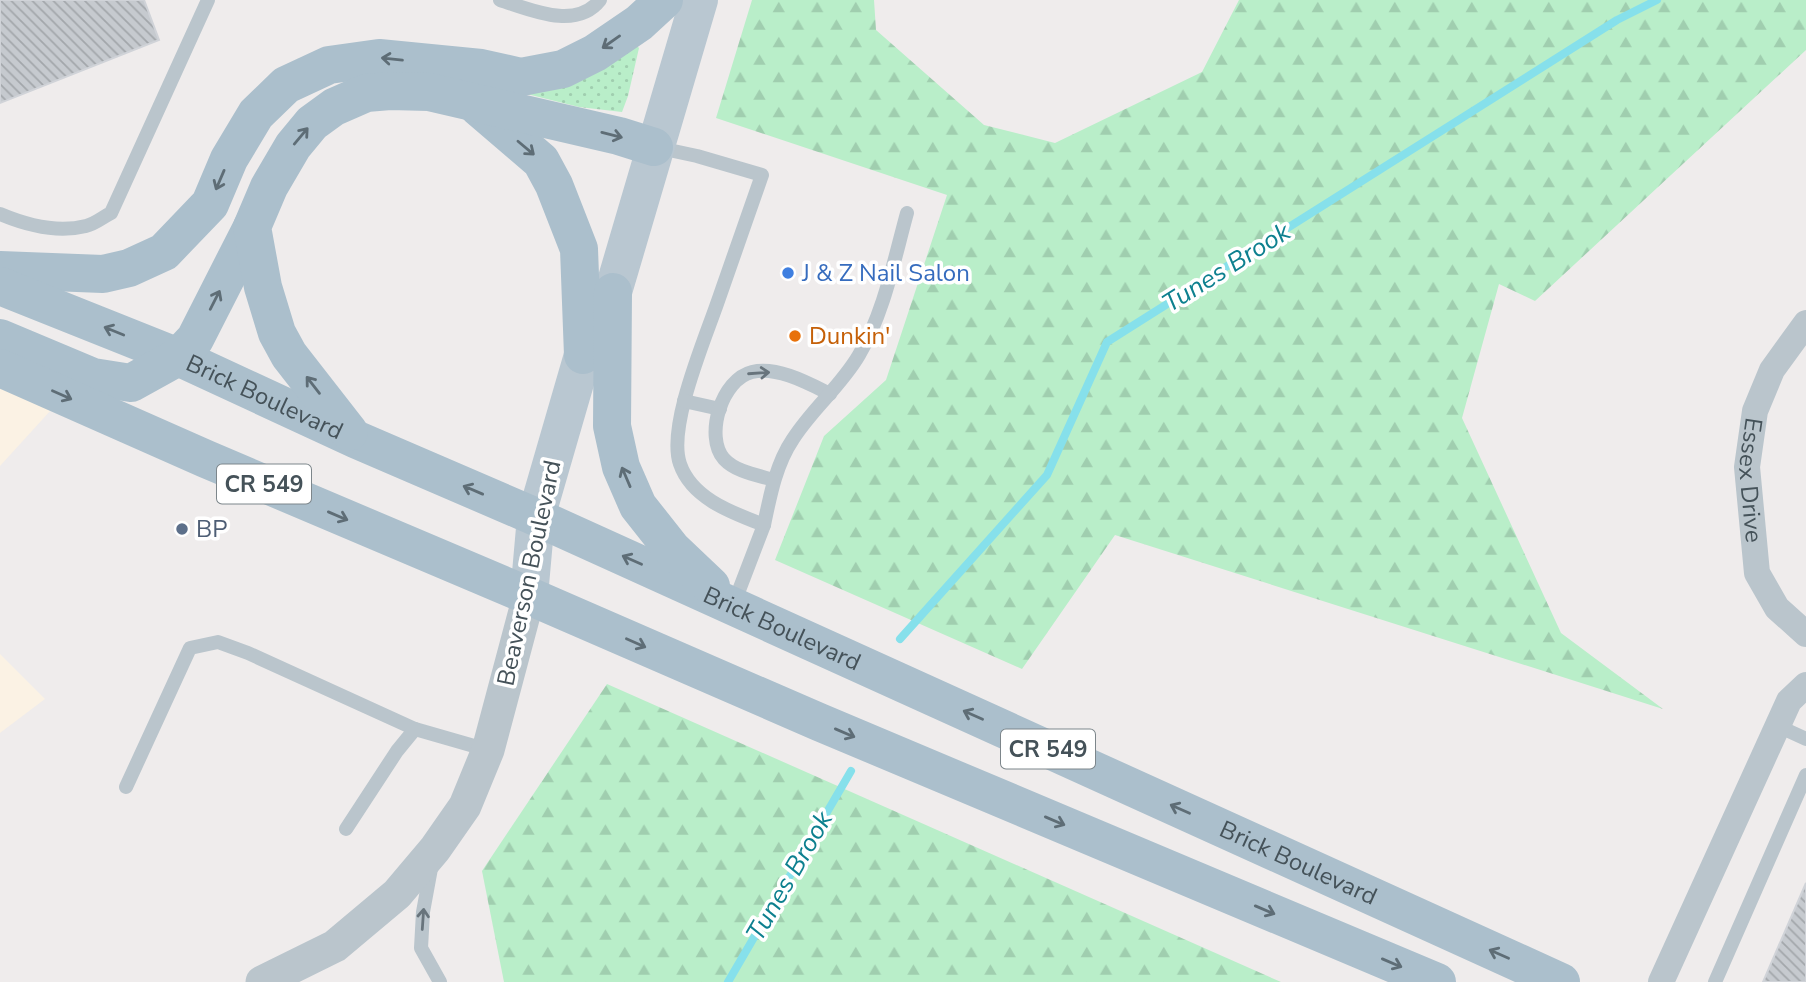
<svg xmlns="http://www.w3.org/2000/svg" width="1806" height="982" font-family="'Nunito Sans',sans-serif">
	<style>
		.commercial { fill: #fbf2e4 }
		.grass { fill: url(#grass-dots) }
		.forest { fill: url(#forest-firs) }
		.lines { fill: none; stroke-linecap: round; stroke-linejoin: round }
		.stream { stroke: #86e0eb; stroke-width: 8 }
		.building { fill: url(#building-back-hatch); stroke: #d0d3d8; stroke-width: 2 }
		.service { stroke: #bac5cc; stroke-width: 14 }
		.minor { stroke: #bac5cc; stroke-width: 26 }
		.tertiary { stroke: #bac5cc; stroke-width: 33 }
		.secondary { stroke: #b9c7d1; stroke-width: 38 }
		.primary { stroke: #abbfcc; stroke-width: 38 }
		.oneway { stroke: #5e6d76 }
		.oneway2 { stroke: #68747c }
		.shop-dot { fill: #3f7fe0; stroke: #fff; stroke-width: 2.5 }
		.food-dot { fill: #e8710a; stroke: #fff; stroke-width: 2.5 }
		.service-dot { fill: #5c6f8a; stroke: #fff; stroke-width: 2.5 }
		.labels { text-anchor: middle; stroke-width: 7; stroke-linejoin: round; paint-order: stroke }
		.shield { fill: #fff; stroke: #7d868b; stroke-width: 2 }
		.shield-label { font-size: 23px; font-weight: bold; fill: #455259 }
		.shop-label { font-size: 24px; fill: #366cbe; stroke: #fff; text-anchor: start }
		.food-label { font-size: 24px; fill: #c56008; stroke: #fff; text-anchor: start }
		.street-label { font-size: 24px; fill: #455259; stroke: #fff }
		.service-label { font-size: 24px; fill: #4e5e75; stroke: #fff; text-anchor: start }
		.water-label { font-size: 26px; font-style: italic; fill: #0d808f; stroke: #fff }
	</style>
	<defs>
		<pattern id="grass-dots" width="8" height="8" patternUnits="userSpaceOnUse" patternTransform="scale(1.75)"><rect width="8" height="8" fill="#b9eec9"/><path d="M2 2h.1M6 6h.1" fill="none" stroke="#a0ceaf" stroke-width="1.8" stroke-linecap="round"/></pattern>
		<pattern id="forest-firs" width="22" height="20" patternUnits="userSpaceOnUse" patternTransform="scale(1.75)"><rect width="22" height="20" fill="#b9eec9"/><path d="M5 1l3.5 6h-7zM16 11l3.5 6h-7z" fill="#a0ceaf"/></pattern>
		<pattern id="building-back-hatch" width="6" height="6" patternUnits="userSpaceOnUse" patternTransform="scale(1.75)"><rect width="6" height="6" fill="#c6cacf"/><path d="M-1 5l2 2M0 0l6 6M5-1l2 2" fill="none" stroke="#a3a7ab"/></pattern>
	</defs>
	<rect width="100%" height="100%" fill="#efecec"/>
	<!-- commercial -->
	<g class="commercial">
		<polygon points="0,387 52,409 0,466"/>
		<polygon points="0,654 45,699 0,733"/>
	</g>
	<!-- grass -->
	<polygon class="grass" points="636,45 639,48 628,96 622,112 579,107 507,89"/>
	<!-- forest -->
	<g class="forest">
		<polygon points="752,0 874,0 876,30 984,125 1055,143 1202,72 1239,0 1806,0 1806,50 1535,301 1499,284 1462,418 1561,633 1663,709 1115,535 1022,669 775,560 824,436 886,380 947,195 716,118"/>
		<polygon points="607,684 1281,982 504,982 482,871"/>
	</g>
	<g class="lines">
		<!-- stream -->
		<g class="stream">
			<polyline points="900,639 1047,475 1107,342 1617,20 1657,0"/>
			<polyline points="728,982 851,771"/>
		</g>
	</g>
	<!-- building -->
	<g class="building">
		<polygon points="0,0 144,0 159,40 0,103"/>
		<polygon points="1806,883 1806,982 1763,982"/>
	</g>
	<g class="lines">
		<!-- service -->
		<g class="service">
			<path d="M500 0C529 9 576 31 600 0"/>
			<path d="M655 147 697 156 762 175C747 217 733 259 718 301 705 339 667 427 680 464 692 499 733 513 764 525L733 606"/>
			<path d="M0 214C26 225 58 233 86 226 95 224 103 217 111 213L208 0"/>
			<polyline points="684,401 720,409"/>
			<path d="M774 480C757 475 736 472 724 459 704 436 722 379 752 372 777 366 808 383 830 394"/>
			<path d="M764 525C770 496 776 464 793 439 812 409 841 386 859 355 884 313 894 260 907 213"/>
			<polyline points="1778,726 1806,739"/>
			<polyline points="126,787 190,648 218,642 248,653 415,729 488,750"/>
			<polyline points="346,829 397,751 415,729"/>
			<polyline points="432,863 423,912 421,948 440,982"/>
			<polyline points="1715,982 1806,775"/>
		</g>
		<!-- minor -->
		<g class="minor">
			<path id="s1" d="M1806 323 1772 370 1755 411 1747 467 1757 573 1777 608 1806 634"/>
			<polyline points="1661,982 1789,701 1806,685"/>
		</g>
		<!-- tertiary -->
		<polyline class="tertiary" points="262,982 335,946 397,894 435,849 465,806 488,750 529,596"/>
		<!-- secondary -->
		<polyline class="secondary" points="529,596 536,517 583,355 613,292 699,0"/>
		<!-- primary -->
		<g class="primary">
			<polyline points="478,107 541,161 554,185 579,249 583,355"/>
			<polyline points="0,270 103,274 129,268 164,252 210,204 229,159 256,114 286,85 329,65 379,58 481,68 521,77 563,69 595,53 639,23 664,0"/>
			<path id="s2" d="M0 286 178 357 355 439 536 517 1561 982"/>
			<polyline points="613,292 612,426 621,467 638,506 672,549 711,586"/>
			<polyline points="0,338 93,377 131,383 178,357 195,339 252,227"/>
			<polyline points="0,368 206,459 529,596 819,722 1437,982"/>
			<polyline points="349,432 289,355 277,333 263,287 252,227 269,187 293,146 312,123 334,107 366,93 390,91 429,92 619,136 654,147"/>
		</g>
	</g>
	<!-- one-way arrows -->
	<defs><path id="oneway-shaft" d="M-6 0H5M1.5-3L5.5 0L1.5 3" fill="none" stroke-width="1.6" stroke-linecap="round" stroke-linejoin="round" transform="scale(1.75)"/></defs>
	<g class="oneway">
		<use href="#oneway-shaft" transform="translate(611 42) rotate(145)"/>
		<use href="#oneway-shaft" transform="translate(392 59) rotate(-174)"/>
		<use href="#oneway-shaft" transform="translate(612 135) rotate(14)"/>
		<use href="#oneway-shaft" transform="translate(301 136) rotate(-50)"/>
		<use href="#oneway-shaft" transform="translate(526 148) rotate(40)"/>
		<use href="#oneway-shaft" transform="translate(220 180) rotate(113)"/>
		<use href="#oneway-shaft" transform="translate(215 300) rotate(-63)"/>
		<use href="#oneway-shaft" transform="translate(114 331) rotate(-158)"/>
		<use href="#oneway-shaft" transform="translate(313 385) rotate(-128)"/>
		<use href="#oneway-shaft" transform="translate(62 395) rotate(24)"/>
		<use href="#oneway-shaft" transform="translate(626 477) rotate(-113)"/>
		<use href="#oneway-shaft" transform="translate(473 490) rotate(-157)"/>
		<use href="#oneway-shaft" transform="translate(338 516) rotate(23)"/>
		<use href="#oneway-shaft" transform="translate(632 560) rotate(-156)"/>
		<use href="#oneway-shaft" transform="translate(636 643) rotate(24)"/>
		<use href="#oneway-shaft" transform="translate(973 715) rotate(-156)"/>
		<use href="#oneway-shaft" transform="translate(845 733) rotate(23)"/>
		<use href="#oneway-shaft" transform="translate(1180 809) rotate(-156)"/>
		<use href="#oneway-shaft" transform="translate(1055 821) rotate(23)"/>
		<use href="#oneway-shaft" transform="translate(1265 910) rotate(23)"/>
		<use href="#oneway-shaft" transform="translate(1499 954) rotate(-156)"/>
		<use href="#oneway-shaft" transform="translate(1392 963) rotate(23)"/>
	</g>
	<g class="oneway2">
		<use href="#oneway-shaft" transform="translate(759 373) rotate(-4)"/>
		<use href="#oneway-shaft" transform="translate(423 919) rotate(-86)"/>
	</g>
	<!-- markers -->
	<circle class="shop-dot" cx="788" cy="273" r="7"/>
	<circle class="food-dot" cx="795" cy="336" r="7"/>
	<circle class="service-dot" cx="182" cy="529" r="7"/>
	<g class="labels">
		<!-- shield labels -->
		<g class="shield">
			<rect x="217" y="464.5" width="94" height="39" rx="5"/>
			<rect x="1001" y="729.5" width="94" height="39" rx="5"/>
		</g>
		<g class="shield-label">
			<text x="264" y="492">CR 549</text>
			<text x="1048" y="757">CR 549</text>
		</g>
		<!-- shop labels -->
		<g class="shop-label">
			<text x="802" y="281">J &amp; Z Nail Salon</text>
		</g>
		<!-- food labels -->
		<g class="food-label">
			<text x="809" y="344">Dunkin'</text>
		</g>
		<!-- street labels -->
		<g class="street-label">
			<text dy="8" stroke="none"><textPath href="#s2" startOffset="287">Brick Boulevard</textPath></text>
			<text dy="8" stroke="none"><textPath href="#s1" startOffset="172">Essex Drive</textPath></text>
			<text transform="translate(529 573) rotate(-78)" y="8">Beaverson Boulevard</text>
			<text dy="8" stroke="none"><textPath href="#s2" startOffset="854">Brick Boulevard</textPath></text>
			<text dy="8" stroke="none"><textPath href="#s2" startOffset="1421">Brick Boulevard</textPath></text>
		</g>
		<!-- service labels -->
		<g class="service-label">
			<text x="196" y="537">BP</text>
		</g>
		<!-- water labels -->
		<g class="water-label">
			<text transform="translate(1226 267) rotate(-32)" y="9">Tunes Brook</text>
			<text transform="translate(789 876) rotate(-60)" y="9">Tunes Brook</text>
		</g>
	</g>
</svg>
